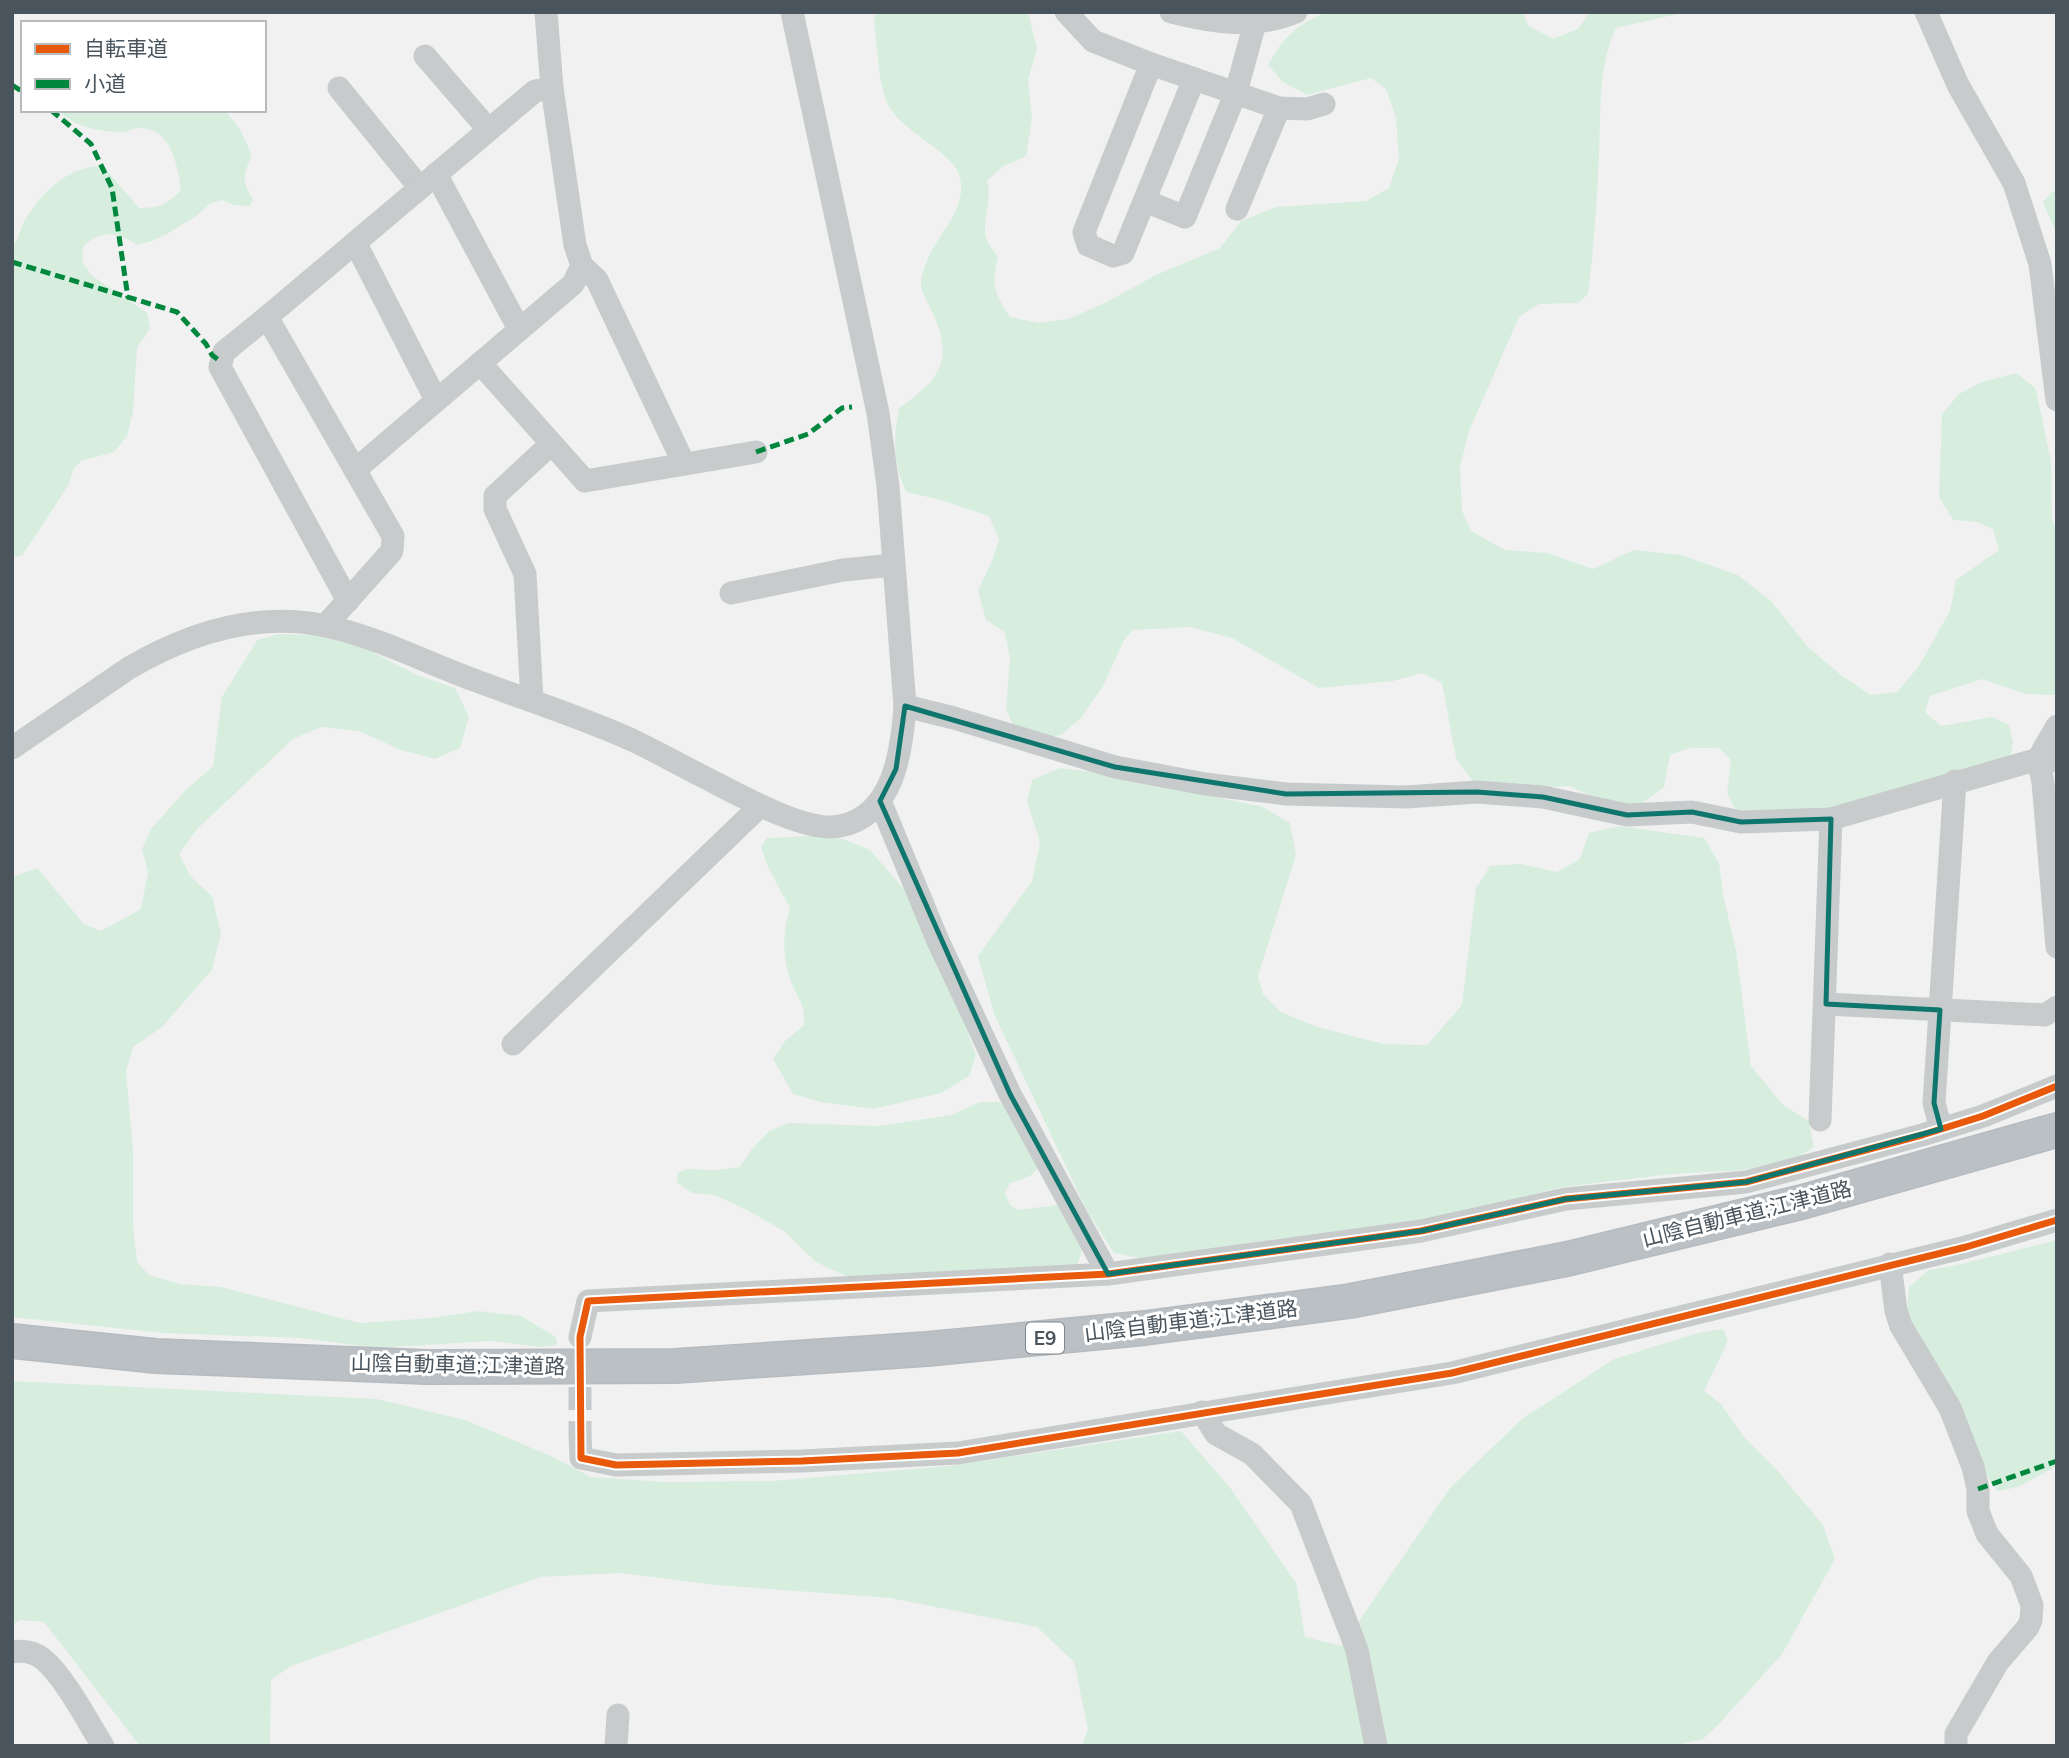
<svg xmlns="http://www.w3.org/2000/svg" width="2069" height="1758" font-family="Mulish,'Noto Sans JP',sans-serif">
	<style>
		.green { fill: #d7eedf }
		.lines { fill: none; stroke-linecap: round; stroke-linejoin: round }
		.minor-tunnel { stroke: #c7cacc; stroke-width: 23; stroke-dasharray: 23 11; stroke-linecap: butt }
		.highway-casing { stroke: #b6bbc0; stroke-width: 36 }
		.minor { stroke: #c8cbcc; stroke-width: 23 }
		.highway { stroke: #bbc0c4; stroke-width: 33 }
		.quiet { stroke: #00873e; stroke-width: 5; stroke-dasharray: 10 5; stroke-linecap: butt }
		.cycleway-casing { stroke: #fff; stroke-width: 11 }
		.cycleway { stroke: #e8590c; stroke-width: 7 }
		.marked { fill: none; stroke: #0f766e; stroke-width: 5; stroke-linejoin: round }
		.labels { text-anchor: middle; stroke-width: 6; stroke-linejoin: round; paint-order: stroke }
		.shield { fill: #fff; stroke: #80878d; stroke-width: 2 }
		.shield-label { font-size: 19px; font-weight: bold; fill: #49545c }
		.street-label { font-size: 21px; fill: #49545c; stroke: #fff }
	</style>
	<rect width="100%" height="100%" fill="#f1f1f1"/>
	<!-- green -->
	<g class="green">
		<path d="M876 12H1028L1037 49 1028 80 1032 119 1026 156 1002 167 987 181C993 200 982 218 986 237 988 244 994 251 998 257 991 282 995 296 1010 317L1039 323 1068 319 1105 303 1156 275 1220 248 1241 221 1276 207 1366 201 1389 188 1399 158 1396 118 1386 89 1371 78 1307 95 1283 82 1268 65C1284 36 1296 25 1327 12H1522L1529 26 1553 39 1578 29 1590 12H1686L1616 28C1598 66 1601 113 1599 155 1597 201 1594 247 1588 294L1578 303 1539 304 1519 317 1469 431 1460 467 1462 511 1471 531 1505 550 1547 553 1593 569 1634 550 1681 555 1738 575 1771 601 1808 647 1841 675 1871 695 1897 692 1919 666 1950 611 1956 580 1999 550 1993 529 1977 522 1953 520 1939 497 1942 414 1959 394 1982 382 2017 373 2036 389 2051 461 2052 519 2057 531V693L2055 695 2026 694 1982 679 1930 696 1925 712 1941 726 1992 717 2009 725 2013 742 2011 755 1974 768 1823 810 1756 812 1735 809 1727 793 1731 760 1719 748H1690L1670 755 1664 787 1642 803 1612 805 1569 786 1516 789 1473 782 1456 758 1442 683 1422 673 1393 681 1319 688 1232 638 1190 627 1133 630 1124 640 1103 686 1081 718 1061 735 1041 739 1013 725 1006 709 1010 659 1005 632 986 620 978 590 992 561 999 540 989 516 941 500 906 492C893 462 893 439 899 408 936 382 955 363 934 316 930 306 920 292 921 281 921 277 924 270 925 266 935 235 970 209 959 174 951 152 903 131 890 108 878 88 877 43 874 19Z"/>
		<path d="M57 110H225L241 131 252 156C242 176 242 181 253 200L250 206 234 205 222 200 211 203 196 216 167 234 152 241 138 245C116 233 102 228 83 247L82 261 91 275 147 313 150 328 137 348 133 412 127 436 114 452 81 461 74 468 69 484 36 535 22 555 12 558V244L17 241C26 205 65 164 103 166L139 208C159 208 166 205 181 190 178 166 171 127 139 128 133 128 129 132 123 132 98 132 76 127 57 110Z"/>
		<polygon points="2053,191 2057,192 2057,235 2043,202"/>
		<polygon points="278,634 315,635 365,648 417,675 455,688 469,717 460,748 435,759 401,750 359,731 321,727 293,739 197,829 179,854 191,877 212,896 221,933 212,970 162,1027 133,1047 126,1071 133,1150 133,1224 137,1262 149,1275 180,1284 221,1287 360,1323 432,1318 478,1311 521,1316 556,1337 557,1345 541,1347 490,1341 377,1348 301,1338 162,1333 12,1317 12,877 37,868 84,924 101,931 141,909 148,872 142,849 151,829 185,791 213,766 222,697 257,640"/>
		<polygon points="1060,768 1115,775 1263,807 1290,823 1296,855 1258,976 1263,994 1281,1012 1317,1027 1384,1044 1427,1045 1462,1005 1476,888 1490,866 1520,864 1557,872 1580,859 1589,833 1619,826 1704,838 1719,863 1724,899 1736,950 1751,1066 1784,1106 1809,1121 1814,1147 1796,1158 1744,1170 1672,1174 1563,1187 1468,1210 1377,1228 1260,1241 1151,1260 1114,1253 1086,1209 994,1014 978,956 1032,881 1040,842 1027,802 1032,780"/>
		<path d="M813 836 843 839 870 850 903 888 949 982 976 1055 969 1076 941 1093 873 1109 821 1102 793 1094 773 1059 785 1041 804 1025C805 1002 800 1004 792 984 782 959 782 933 790 908L769 869 761 847 767 838Z"/>
		<path d="M980 1102H1001L1013 1112 1038 1168 1030 1176 1010 1183 1005 1193 1010 1205 1018 1210 1057 1205C1078 1221 1090 1244 1075 1268L853 1279 816 1262 784 1231 747 1210 715 1195 692 1193 678 1183 677 1174 685 1169 715 1170 740 1167 752 1149 769 1131 788 1123 878 1126 952 1115Z"/>
		<polygon points="2057,1240 2057,1466 2018,1487 1998,1491 1985,1473 1929,1363 1907,1311 1909,1287 1929,1270 1957,1265"/>
		<polygon points="1723,1329 1728,1341 1704,1391 1721,1404 1744,1437 1776,1469 1823,1525 1835,1559 1782,1654 1718,1725 1703,1739 1672,1746 1082,1746 1088,1729 1074,1662 1037,1627 890,1598 716,1585 621,1573 540,1577 291,1666 271,1680 270,1746 140,1746 44,1622 20,1620 12,1625 12,1381 377,1399 465,1420 551,1456 591,1477 665,1482 772,1481 949,1466 1181,1431 1231,1489 1296,1583 1305,1637 1342,1646 1450,1488 1522,1419 1614,1359 1698,1333"/>
	</g>
	<g class="lines">
		<!-- minor-tunnel -->
		<polyline class="minor-tunnel" points="580,1353 580,1434"/>
		<!-- highway casing -->
		<g class="highway-casing">
			<polyline id="highway" points="12,1341 156,1356 427,1367 675,1366 927,1349 1145,1328 1350,1301 1567,1259 1802,1202 2057,1130"/>
		</g>
		<!-- minor -->
		<g class="minor">
			<polyline points="1066,12 1093,41 1151,64 1279,108 1307,109 1324,104"/>
			<path d="M1171 12C1213 23 1256 29 1296 12"/>
			<polyline points="1926,12 1958,85 2014,183 2040,264 2057,400"/>
			<polyline points="425,56 488,129"/>
			<polyline points="1151,64 1084,232 1088,245 1113,256 1123,253 1194,79"/>
			<polyline points="339,88 420,188"/>
			<polyline points="436,174 519,329"/>
			<polyline points="1145,201 1185,217 1236,92 1255,23"/>
			<polyline points="1237,209 1279,108"/>
			<polyline points="356,244 436,400"/>
			<polyline points="582,266 597,280 684,464"/>
			<polyline points="267,317 224,352 220,367 348,601"/>
			<polyline points="480,363 585,481 756,452"/>
			<polyline points="355,470 573,284 582,266 575,245 552,88 546,12"/>
			<polyline points="731,593 843,570 893,565"/>
			<polyline points="325,626 392,551 393,536 267,317 535,91 552,88"/>
			<polyline points="532,700 525,574 495,509 495,496 551,444"/>
			<polyline points="905,706 954,718 1115,767 1205,784 1286,794 1406,797 1477,792 1543,797 1627,815 1692,812 1741,822 1831,819 2038,759 2057,726"/>
			<path d="M12 748 129 668C189 633 256 611 326 626 377 637 425 662 474 680 527 700 581 717 632 740 655 751 677 763 698 774 731 790 804 834 840 826 894 816 902 750 905 706L888 486 878 413 792 12"/>
			<polyline points="2057,761 2038,759 2043,782 2057,947"/>
			<polyline points="880,801 938,941 1010,1094 1108,1274"/>
			<polyline points="1826,1004 2045,1015 2057,1007"/>
			<polyline points="513,1044 759,807"/>
			<polyline points="1820,1120 1831,819"/>
			<polyline points="1941,1129 1934,1103 1955,781"/>
			<polyline points="1890,1264 1896,1311 1901,1326 1950,1408 1973,1467 1978,1489 1978,1511 1987,1534 2021,1576 2032,1605 2031,1620 2028,1627 1998,1662 1956,1734 1956,1746"/>
			<polyline points="580,1337 588,1301 1108,1274 1421,1231 1566,1199 1746,1182 1922,1135 1983,1116 2057,1086"/>
			<polyline points="1202,1412 1216,1434 1252,1454 1301,1504 1357,1650 1376,1746"/>
			<polyline points="580,1434 581,1458 616,1465 802,1461 958,1453 1315,1395 1452,1373 1966,1247 2057,1220"/>
			<path d="M12 1652C23 1650 34 1652 43 1659 64 1676 88 1722 103 1746"/>
			<polyline points="616,1746 618,1715"/>
		</g>
		<!-- highway -->
		<use href="#highway" class="highway"/>
		<!-- quiet -->
		<g class="quiet">
			<polyline points="12,85 23,92"/>
			<polyline points="51,110 91,144 112,188 128,298"/>
			<polyline points="12,262 177,312 206,344 212,355 220,361"/>
			<polyline points="756,452 808,434 842,408 852,407"/>
			<polyline points="1978,1489 2057,1461"/>
		</g>
		<!-- cycleway casing -->
		<g class="cycleway-casing">
			<polyline id="cycleway" points="2057,1086 1983,1116 1922,1135 1746,1182 1566,1199 1421,1231 1108,1274 588,1301 580,1337 581,1458 616,1465 802,1461 958,1453 1315,1395 1452,1373 1966,1247 2057,1220"/>
		</g>
		<!-- cycleway -->
		<use href="#cycleway" class="cycleway"/>
	</g>
	<!-- marked area -->
	<path class="marked" d="M905 706 1115 767 1286 794 1477 792 1543 797 1627 815 1692 812 1741 822 1831 819 1826 1004 1940 1010 1934 1103 1941 1129 1746 1182 1566 1199 1421 1231 1108 1274 1010 1094 880 801 896 769Z"/>
	<g class="labels">
		<!-- shield labels -->
		<rect class="shield" x="1026" y="1322.5" width="38" height="31" rx="5"/>
		<g class="shield-label">
			<text x="1045" y="1345">E9</text>
		</g>
		<!-- street labels -->
		<g class="street-label">
			<text transform="translate(1747 1214) rotate(-14)" y="7">山陰自動車道;江津道路</text>
			<text transform="translate(1191 1321) rotate(-7)" y="7">山陰自動車道;江津道路</text>
			<text transform="translate(458 1365) rotate(1)" y="7">山陰自動車道;江津道路</text>
		</g>
	</g>
	<!-- border -->
	<rect width="2069" height="1758" fill="none" stroke="#49545c" stroke-width="28"/>
	<!-- legend -->
	<rect x="21" y="21" width="245" height="91" fill="#ffffff" stroke="#b6bbbe" stroke-width="2"/>
	<rect x="35" y="44" width="35" height="10" fill="#e8590c" stroke="#b6bbbe" stroke-width="2"/>
	<text x="84" y="56" font-size="21" fill="#49545c">自転車道</text>
	<rect x="35" y="79" width="35" height="10" fill="#00873e" stroke="#b6bbbe" stroke-width="2"/>
	<text x="84" y="91" font-size="21" fill="#49545c">小道</text>
</svg>
